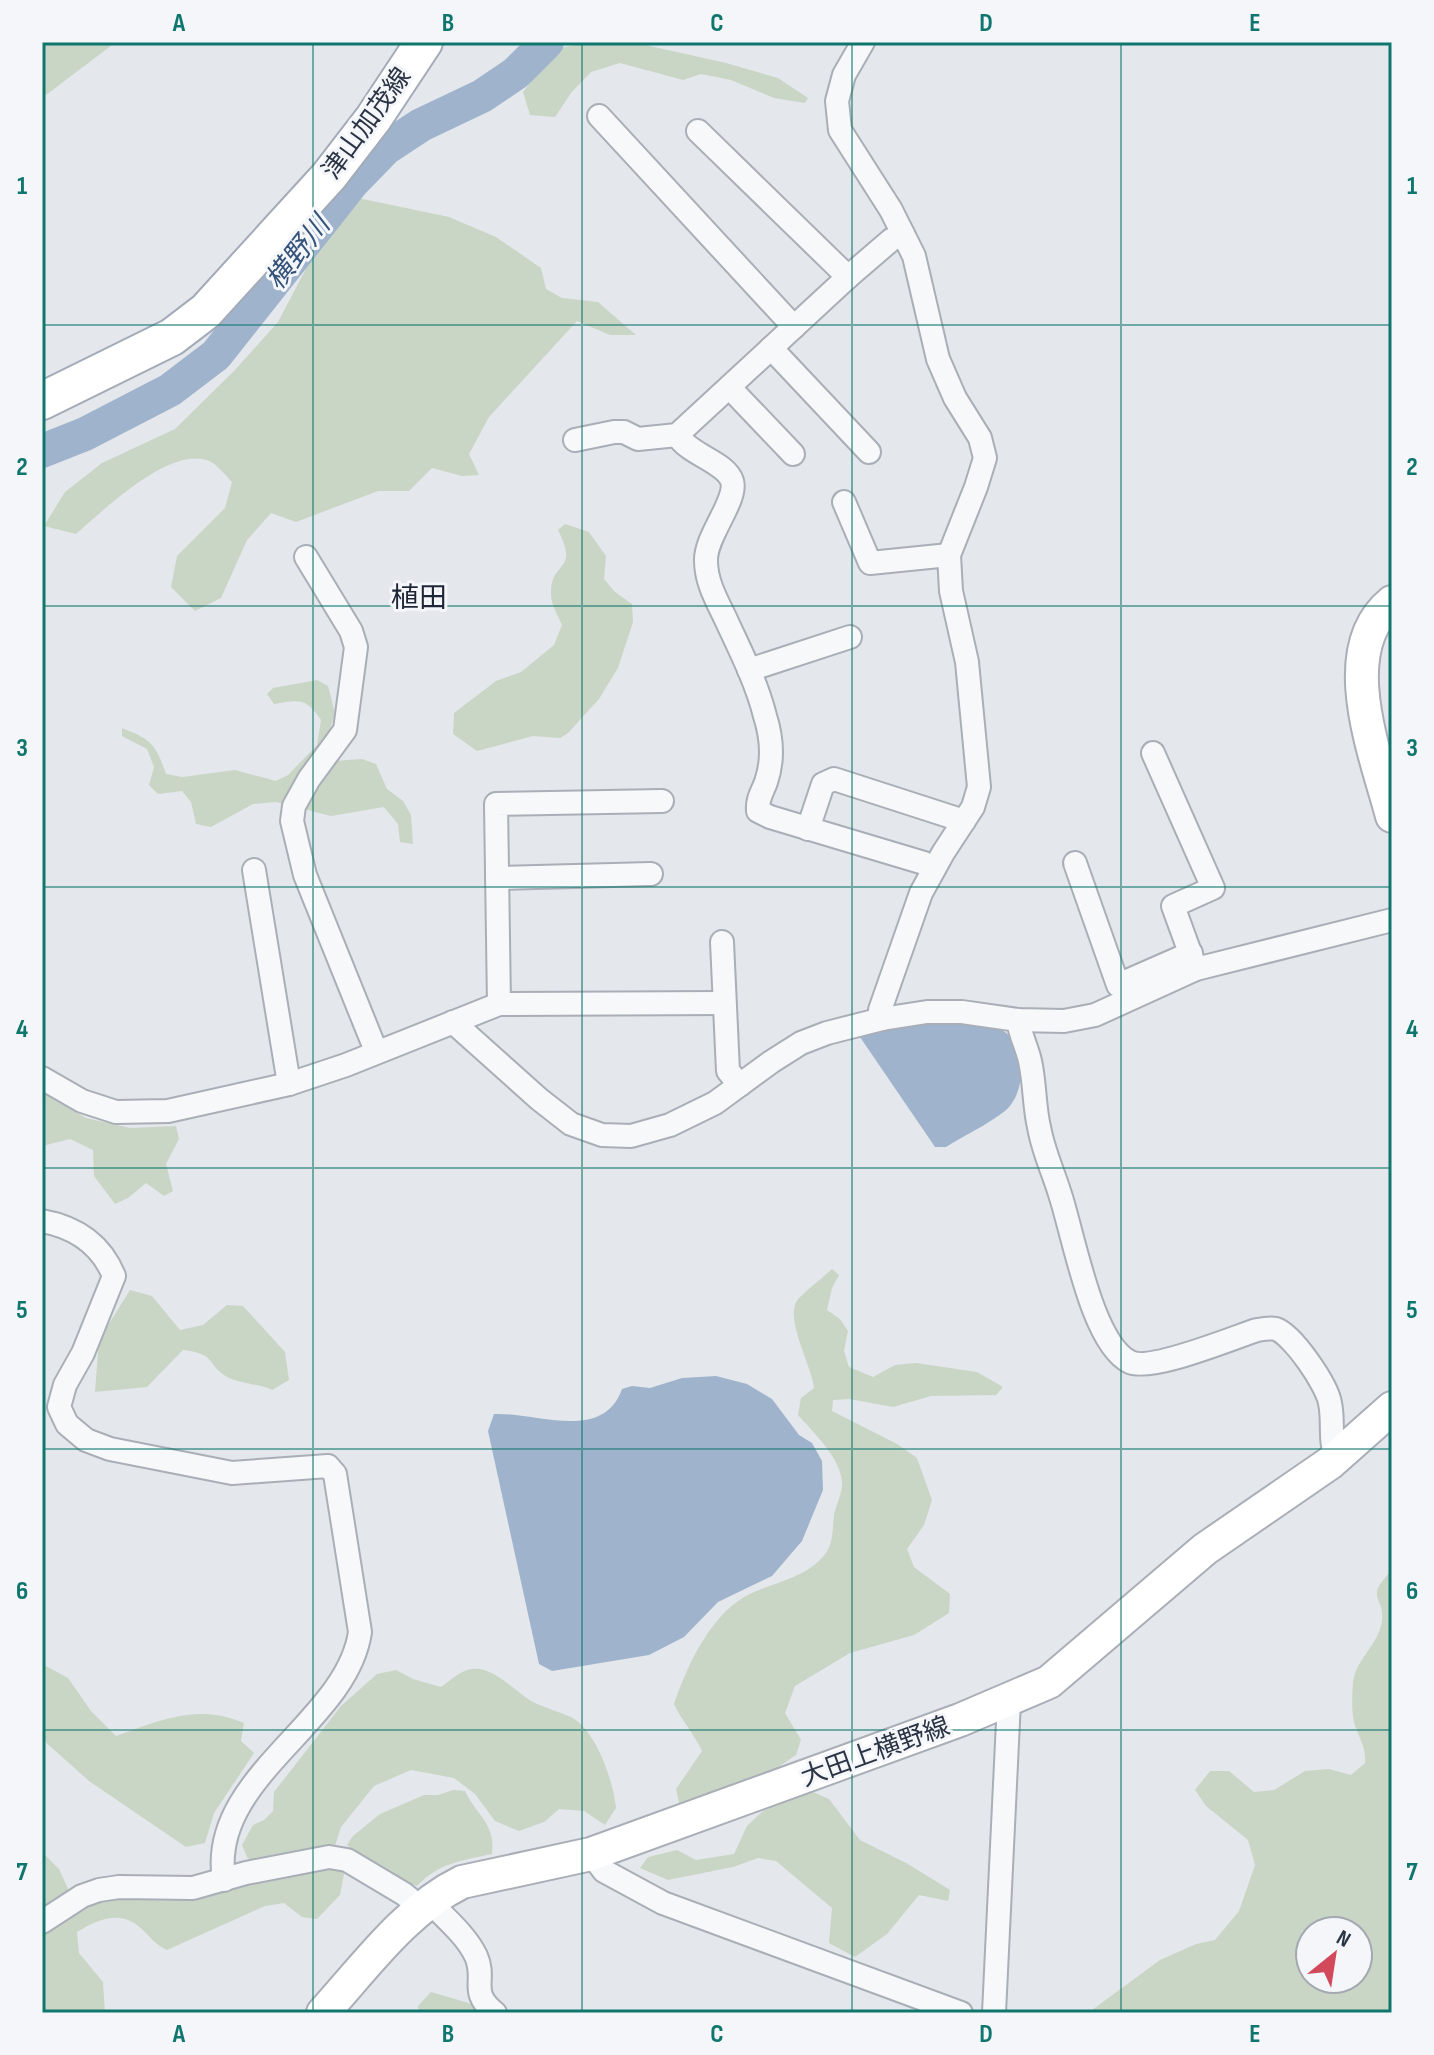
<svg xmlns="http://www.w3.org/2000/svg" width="1434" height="2055" font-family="'Sofia Sans Condensed','Noto Sans JP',sans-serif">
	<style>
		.green { fill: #c9d6c5; fill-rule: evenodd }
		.water { fill: #9fb4cc }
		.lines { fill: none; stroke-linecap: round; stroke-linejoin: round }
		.river { stroke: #9fb4cc; stroke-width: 34 }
		.minor-casing { stroke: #a9aeb7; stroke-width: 26 }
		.secondary-casing { stroke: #a9aeb7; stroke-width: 36 }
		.primary-casing { stroke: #a3abb8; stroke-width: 40 }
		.minor { stroke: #f7f8fa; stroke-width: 22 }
		.secondary { stroke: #fff; stroke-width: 32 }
		.primary { stroke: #fff; stroke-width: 36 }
		.grid { fill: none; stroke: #0f766e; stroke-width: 2; stroke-opacity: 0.55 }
		.labels { text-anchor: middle; stroke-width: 6; stroke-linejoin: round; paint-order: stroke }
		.street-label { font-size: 26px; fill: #2b3445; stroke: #f4f6f9 }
		.water-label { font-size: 28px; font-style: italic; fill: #34527a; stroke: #f4f6f9 }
		.neighbourhood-label { font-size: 28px; fill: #1d2536; stroke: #f4f6f9 }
		.neatline { fill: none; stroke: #0f766e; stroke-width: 3 }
		.grid-label { font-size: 26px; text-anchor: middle; font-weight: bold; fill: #0f766e }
	</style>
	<rect width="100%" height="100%" fill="#e4e7ec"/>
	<!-- green -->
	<g class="green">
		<polygon points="42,42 116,42 42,98"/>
		<polygon points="588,42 632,42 726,63 778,78 808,98 805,103 774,98 731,80 701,74 683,80 620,63 591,72 571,93 555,117 530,115 523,92 556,49"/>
		<path d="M358 198 449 217 496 237 541 268 546 289 562 298 598 302 636 335H610L577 321 489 417 469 454 479 475 462 476 432 468 409 491H378L296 522 271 513 247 540 221 598 195 611 171 587 177 556 225 508 232 482C226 476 217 464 209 461 170 445 104 510 76 534L44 526 65 492 102 463 175 429 234 371 278 322 310 261Z"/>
		<path d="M565 524 589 532 606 556 604 579 615 592 632 604 633 622 618 668 599 699 568 733 560 738 533 736 477 751 453 734 454 713 496 681 521 672 554 645 562 625C558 616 551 604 551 595 550 559 580 574 558 530Z"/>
		<path d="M317 680 328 686 335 713 325 745 334 761 362 759 376 764 387 789 403 801 411 815 413 844 400 842 398 824 384 807 331 816 276 802 253 804 211 827 196 824 191 802 182 791 158 794 149 785 154 767 147 749 122 736V728C152 740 155 743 166 774L182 777 235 770 276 781 288 775 317 745 321 720C306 697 299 700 274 704L267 694 273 688Z"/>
		<polygon points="42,1092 86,1118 130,1128 176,1126 179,1139 166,1164 173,1191 164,1196 146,1183 128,1198 115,1204 94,1176 93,1150 70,1139 42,1146"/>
		<path d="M832 1269 839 1275 832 1288 827 1310 840 1319 848 1331 844 1351 849 1367 873 1377 895 1365 916 1363 977 1372 1003 1387 996 1395 931 1396 893 1407 849 1399 833 1400 832 1411 897 1444 917 1458 932 1500 924 1525 907 1549 914 1567 950 1594 949 1613 914 1635 850 1653 795 1686 785 1713 801 1740 796 1755 765 1776 679 1803 676 1789 702 1751C694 1734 682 1721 674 1704 686 1669 706 1624 738 1601 762 1584 798 1582 820 1560 834 1546 832 1534 834 1515 836 1505 841 1496 842 1486 844 1461 813 1432 798 1415L801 1398 814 1388C812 1365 782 1316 799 1298 809 1288 821 1279 832 1269Z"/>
		<path d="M130 1290 152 1296 180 1330 203 1325 227 1305 243 1306 285 1352 289 1380 272 1390C260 1384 237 1383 227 1377 205 1363 217 1354 183 1350L147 1387 95 1392 99 1340Z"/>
		<path d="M1392 1570V2013H1088L1160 1960 1196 1944 1215 1940 1239 1911 1255 1865 1248 1840 1206 1806 1195 1790 1210 1771H1229L1254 1792 1274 1790 1305 1771 1329 1769 1351 1775 1365 1763C1366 1748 1361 1742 1356 1728 1351 1716 1352 1696 1353 1683 1355 1660 1379 1644 1382 1621 1385 1595 1363 1600 1392 1570ZM1310 1931H1358V1979H1310Z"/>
		<path d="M42 1664 68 1678 91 1711 116 1736C161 1720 197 1703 244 1723L241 1741 254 1753 214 1813 205 1843 186 1847 89 1781 42 1739Z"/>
		<path d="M396 1670 413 1679 441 1687C448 1682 458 1673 467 1670 491 1663 513 1690 531 1701 544 1708 558 1711 571 1717 597 1731 613 1781 616 1808L605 1825 584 1811 559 1809 544 1822 519 1831 495 1821 475 1794 454 1778 411 1770 374 1786 341 1827 335 1846 344 1874 340 1895 317 1919 302 1917 284 1903 265 1906 167 1950C153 1944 149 1934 137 1925 118 1910 94 1921 77 1932L79 1953 103 1982 105 2013H42V1852L59 1869 70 1893C137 1897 193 1914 255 1877L253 1862 247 1857 242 1845 253 1825 264 1820 273 1811 274 1792 341 1706 377 1674Z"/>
		<path d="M453 1790 465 1791C477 1816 496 1824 492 1854 464 1860 438 1863 417 1886L385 1874 347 1845 353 1836 380 1814 424 1795H438Z"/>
		<polygon points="808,1790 829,1799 860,1840 908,1864 950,1890 948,1901 919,1895 887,1934 855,1957 829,1943 832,1908 776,1861 758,1858 733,1867 668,1880 640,1868 648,1857 677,1850 696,1860 734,1854 747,1826 763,1811"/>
		<polygon points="431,1992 472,2004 478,2013 419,2013 418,2006"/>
	</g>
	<!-- water -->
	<g class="water">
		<path d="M956 1021C970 1024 994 1024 1005 1032 1027 1048 1026 1094 1005 1111 987 1125 965 1135 946 1147H935L860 1037 866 1033 910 1023Z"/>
		<path d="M716 1376 747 1384 772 1399 799 1435 812 1443 822 1461 823 1490 802 1541 772 1576 718 1602 684 1637 649 1655 552 1671 539 1664 488 1431 494 1414C536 1412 603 1443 622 1389L632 1386 650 1388 682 1378Z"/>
	</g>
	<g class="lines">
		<!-- river -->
		<polyline class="river" points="42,451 85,434 170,390 216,355 352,183 386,148 421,125 482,96 516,73 547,42"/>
		<!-- minor casing -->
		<g class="minor-casing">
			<g id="minor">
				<polyline points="863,42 844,75 837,101 840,130 891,210 914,256 938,359 955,398 980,438 985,458 976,487 949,555 951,591 967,662 979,787 973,807 943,853 921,893 880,1010 882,1019"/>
				<polyline points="599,116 794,327"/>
				<polyline points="698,131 848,277"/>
				<polyline points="771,348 869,452"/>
				<polyline points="730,388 793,454"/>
				<path d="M677 435C689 455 726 462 732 481 738 500 705 536 706 561 706 584 719 604 728 624 742 654 757 684 765 716 772 738 774 759 766 782 762 793 757 799 758 811L770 817 924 863 934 869"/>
				<polyline points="575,440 614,432 624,432 638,439 677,435 848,277 891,240 903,234"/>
				<polyline points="844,502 870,563 949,555"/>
				<polyline points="306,557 351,631 356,647 345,730 309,779 294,806 292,821 305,875 376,1051"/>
				<polyline points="749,670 850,637"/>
				<polyline points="1153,753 1213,888 1173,906 1196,969"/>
				<polyline points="808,829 823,784 834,779 964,821"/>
				<polyline points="1075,863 1118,985 1191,953"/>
				<polyline points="254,870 289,1084"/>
				<polyline points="497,878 651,874"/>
				<polyline points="722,942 728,1071 740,1085"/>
				<polyline points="499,1004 496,804 662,801"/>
				<path d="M1018 1020C1020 1035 1027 1047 1030 1061 1035 1083 1034 1106 1039 1127 1043 1150 1052 1169 1059 1191 1073 1231 1091 1343 1130 1362 1151 1372 1232 1338 1257 1330 1263 1329 1271 1328 1276 1329 1293 1335 1327 1385 1330 1403 1334 1422 1329 1439 1336 1458"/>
				<polyline points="453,1022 539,1099 571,1124 602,1135 631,1136 670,1125 715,1103 771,1062 801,1043 827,1033 882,1019 927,1012 962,1012 1018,1020 1064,1021 1095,1015 1196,969 1392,920"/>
				<polyline points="42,1078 82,1101 116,1112 168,1111 289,1084 346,1065 499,1004 723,1003"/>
				<path d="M42 1221C75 1227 101 1244 114 1276L83 1353 65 1385 59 1407 67 1424 86 1440 110 1449 232 1473 328 1466 335 1474 360 1632C347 1723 207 1778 224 1880"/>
				<polyline points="591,1854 604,1871 663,1903 961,2013"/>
				<path d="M430 1902C445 1918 466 1935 476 1956 487 1981 468 1991 495 2013"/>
				<polyline points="42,1922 82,1896 99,1890 119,1887 193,1888 246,1873 329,1857 347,1860 404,1894 422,1909"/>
				<polyline points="994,2013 1009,1701"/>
			</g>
		</g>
		<!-- secondary casing -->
		<g class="secondary-casing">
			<g id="secondary">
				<path d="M1392 602C1333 650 1376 755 1392 816"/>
				<path d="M323 2013C365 1967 405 1910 462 1882L591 1854 960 1720 1049 1682 1205 1549 1330 1463 1392 1408"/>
			</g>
		</g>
		<!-- primary casing -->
		<g class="primary-casing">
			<polyline id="primary" points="42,401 172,337 206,311 329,176 373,119 424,42"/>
		</g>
		<!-- minor -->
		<use href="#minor" class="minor"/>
		<!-- secondary -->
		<use href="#secondary" class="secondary"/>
		<!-- primary -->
		<use href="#primary" class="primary"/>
	</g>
	<!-- grid -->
	<path class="grid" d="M313 42V2013M582 42V2013M852 42V2013M1121 42V2013M42 325H1392M42 606H1392M42 887H1392M42 1168H1392M42 1449H1392M42 1730H1392"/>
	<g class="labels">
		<!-- street labels -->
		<g class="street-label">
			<text transform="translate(366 123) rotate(-54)" y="9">津山加茂線</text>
			<text transform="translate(875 1751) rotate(-20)" y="9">大田上横野線</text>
		</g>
		<!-- water labels -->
		<g class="water-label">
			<text transform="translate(297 252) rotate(-52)" y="10">横野川</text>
		</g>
		<!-- neighbourhood labels -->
		<g class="neighbourhood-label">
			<text x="419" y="607">植田</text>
		</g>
	</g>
	<!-- border -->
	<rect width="1434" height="2055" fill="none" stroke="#f4f6f9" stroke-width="88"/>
	<!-- north arrow -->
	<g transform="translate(1334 1955) rotate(30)"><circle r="38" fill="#f4f6f9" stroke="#a4a8b1" stroke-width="2"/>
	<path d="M0-6L14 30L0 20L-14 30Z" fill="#d1495b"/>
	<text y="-12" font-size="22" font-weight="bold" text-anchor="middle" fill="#2b3445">N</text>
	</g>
	<rect x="44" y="44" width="1346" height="1967" class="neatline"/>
	<g class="grid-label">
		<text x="179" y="31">A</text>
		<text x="448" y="31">B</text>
		<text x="717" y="31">C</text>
		<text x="986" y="31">D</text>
		<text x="1255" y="31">E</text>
		<text x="22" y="194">1</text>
		<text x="1412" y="194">1</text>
		<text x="22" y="475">2</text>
		<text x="1412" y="475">2</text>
		<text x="22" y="756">3</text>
		<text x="1412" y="756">3</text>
		<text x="22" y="1037">4</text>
		<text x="1412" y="1037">4</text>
		<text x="22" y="1318">5</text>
		<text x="1412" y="1318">5</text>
		<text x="22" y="1599">6</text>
		<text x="1412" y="1599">6</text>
		<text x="22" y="1880">7</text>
		<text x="1412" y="1880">7</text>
		<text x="179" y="2042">A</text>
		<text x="448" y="2042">B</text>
		<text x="717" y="2042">C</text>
		<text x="986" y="2042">D</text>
		<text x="1255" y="2042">E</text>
	</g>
</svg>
